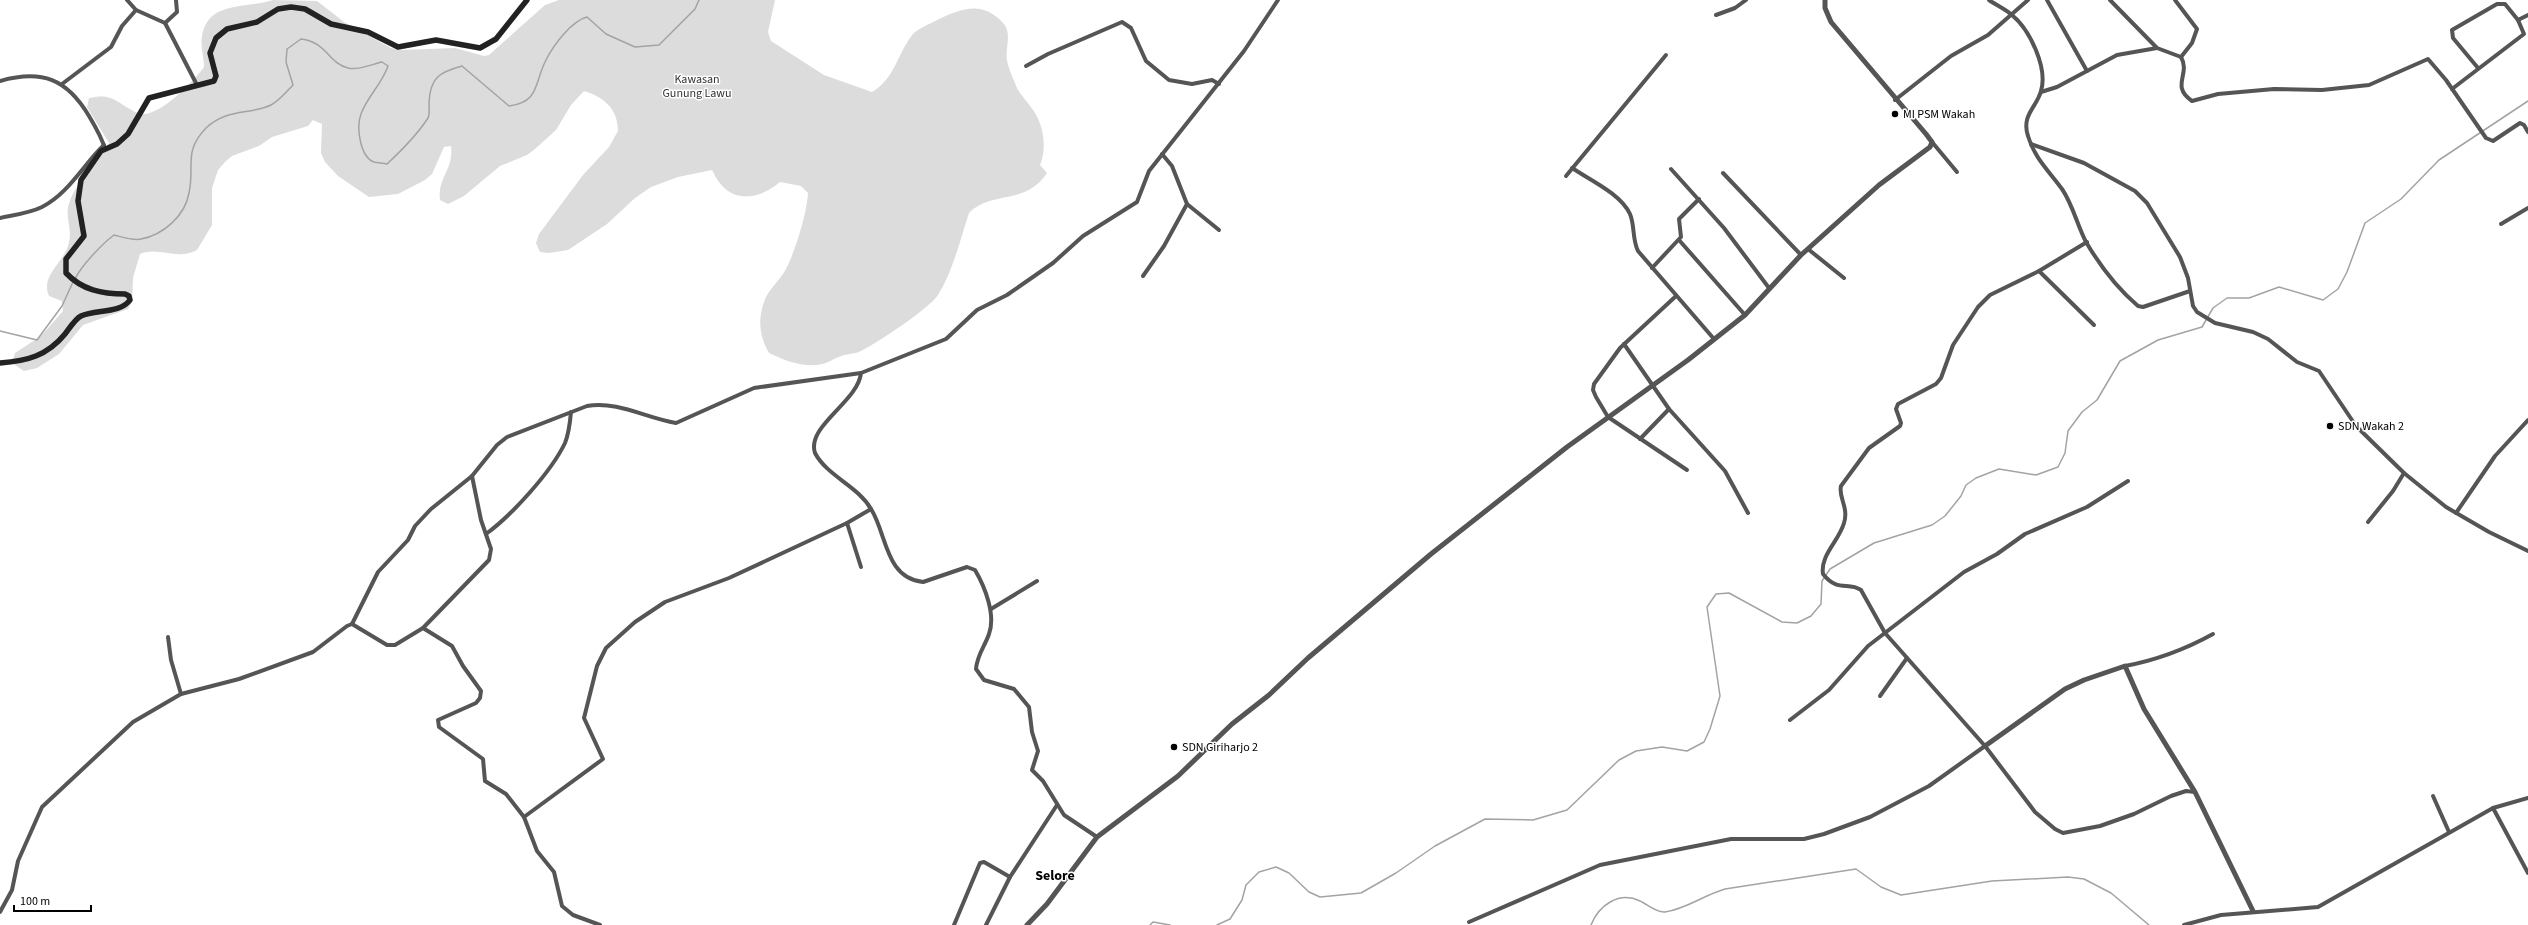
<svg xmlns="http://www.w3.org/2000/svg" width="2528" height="925" font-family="'Source Sans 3',sans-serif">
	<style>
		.green { fill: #dcdcdc }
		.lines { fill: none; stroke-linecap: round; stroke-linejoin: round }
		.stream { stroke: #a3a3a3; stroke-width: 1.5 }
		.minor { stroke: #555; stroke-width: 4 }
		.tertiary { stroke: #555; stroke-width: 5 }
		.secondary { stroke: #222; stroke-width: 5.5 }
		.poi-dot { fill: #000; stroke: #fff; stroke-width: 1.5 }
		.labels { text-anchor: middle; stroke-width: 3; stroke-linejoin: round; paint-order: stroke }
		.park-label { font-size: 12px; fill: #333; stroke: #fff }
		.poi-label { font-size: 12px; fill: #000; stroke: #fff; text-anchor: start }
		.quarter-label { font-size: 14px; font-weight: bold; fill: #000; stroke: #fff }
	</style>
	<rect width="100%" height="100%" fill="#fff"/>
	<!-- green -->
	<path class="green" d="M273 0 317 1 344 22 391 48 401 50 455 48 484 56 489 55 545 5 559 0H775L768 32 771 41 824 75 872 92C895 79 898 52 913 34 919 28 930 24 937 20 962 8 983 0 1004 24 1012 34 1005 48 1007 60 1008 67 1012 76 1015 83 1018 93 1027 101 1033 110 1044 125 1047 149 1040 165L1047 173C1025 206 992 190 969 213 960 240 953 271 938 295 930 308 873 346 859 352 852 354 845 354 839 357 833 359 828 363 822 364 805 368 785 361 769 353 759 336 757 317 766 297 771 287 782 278 787 267 796 249 807 212 808 193L801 186 780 182C754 203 727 203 712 170L678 177 651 187 635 198 607 224 568 250 549 253 540 252 536 243 539 234 583 175 609 147 618 131C618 109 604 97 584 91L571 105 556 130 535 149 527 155 500 166 464 196 448 204 440 200C437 178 454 170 451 146L444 147 432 174 425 180 398 194 369 197 338 176 325 162 321 153 322 124 313 120 308 126 272 137 259 146 232 156 225 162 218 170 212 188V225L197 250C177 261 159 246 140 254L133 278 132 302 128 309 83 325 59 354 37 368 24 371 12 363 15 353 41 336 63 311 62 301 49 296C40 276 63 263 68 246 75 224 59 217 75 190 85 173 99 160 109 143L87 107 89 98C114 92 117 104 138 113 156 121 194 81 204 67 204 57 200 46 202 36 208 0 247 9 273 0Z"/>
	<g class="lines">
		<!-- stream -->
		<g class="stream">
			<path d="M75 279C81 266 102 244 114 235 122 237 134 241 141 239 163 235 185 216 189 193 195 165 183 152 206 128 227 108 250 115 271 105 279 101 287 91 293 85L286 62 287 49 301 39C327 42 328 63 348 68 357 71 373 64 382 62L388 66C382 84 367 97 361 114 356 127 360 157 374 162 378 163 383 163 387 164 402 150 417 135 428 118 430 114 429 107 429 103 430 77 440 72 462 66L509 106C540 102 534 83 546 60 553 46 571 21 587 17L606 34 635 47 659 45 695 9 699 0"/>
			<polyline points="0,331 37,340 62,306 73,282"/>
			<polyline points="1150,925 1153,922 1170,925"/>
			<polyline points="1217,925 1230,919 1242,900 1246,885 1259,872 1276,867 1289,873 1309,892 1320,897 1361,893 1396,873 1435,846 1485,819 1533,820 1567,810 1619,760 1636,751 1662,747 1687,751 1704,742 1710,729 1720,696 1707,607 1716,594 1729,593 1782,622 1797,623 1811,616 1821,604 1822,581 1830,569 1874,543 1932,525 1945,516 1961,496 1966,485 1976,478 1999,469 2036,475 2058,467 2065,453 2068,431 2082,412 2097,400 2120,361 2158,340 2202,327 2213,308 2227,298 2249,298 2279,287 2323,300 2338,289 2347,272 2365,223 2401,199 2439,160 2528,101"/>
			<path d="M1591 925C1599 905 1619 891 1640 901 1647 904 1656 913 1665 912 1686 909 1704 895 1725 889L1856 869 1881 887 1901 895 1992 881 2068 877 2084 879 2111 893 2149 925"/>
		</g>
		<!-- minor -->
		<g class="minor">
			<polyline points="127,0 136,10 165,23 197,85"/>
			<path d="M1989 0C1996 5 2005 9 2012 15 2030 30 2048 68 2041 91 2037 107 2021 115 2028 136 2035 159 2049 171 2062 189 2073 205 2077 225 2086 242 2099 264 2118 289 2138 306L2143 307 2190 291"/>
			<polyline points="2047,0 2087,71"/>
			<path d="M2110 0 2157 48 2181 57C2191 74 2170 86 2192 101L2218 94 2274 89 2322 90 2369 85 2428 59 2446 80 2486 138 2493 141 2520 123 2524 125 2528 132"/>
			<polyline points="2175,0 2197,29 2192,43 2181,57"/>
			<polyline points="1716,15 1735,8 1746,0"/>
			<polyline points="2518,20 2528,15"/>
			<polyline points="165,23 177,12 176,0"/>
			<polyline points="1026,66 1048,54 1122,22 1131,28 1146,61 1169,80 1192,84 1212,80 1219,84"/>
			<path d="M0 81C42 69 67 79 89 116 95 126 102 138 105 149"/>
			<polyline points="62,84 111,47 122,26 136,10"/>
			<polyline points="2452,89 2524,34 2518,20 2505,4 2497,4 2452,30 2453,38 2478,68"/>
			<polyline points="2041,92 2057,87 2117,55 2157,48"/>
			<polyline points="1895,100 1951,56 1988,35 2028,0"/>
			<polyline points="1932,142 1957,172"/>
			<polyline points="2031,144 2084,163 2135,191 2147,203 2180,257 2188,278 2193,306 2197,312 2215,323 2253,332 2268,339 2297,362 2319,371 2356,426 2404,473 2446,507 2489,532 2528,551"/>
			<path d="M1572 168C1590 180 1621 194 1630 214 1635 226 1632 239 1638 251L1714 339"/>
			<polyline points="1671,169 1724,228 1769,288"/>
			<polyline points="1723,173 1801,255"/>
			<polyline points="1566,176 1666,55"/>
			<polyline points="1187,204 1219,230"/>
			<path d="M0 218C14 215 30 213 42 207 69 193 83 165 104 145"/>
			<polyline points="2501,224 2528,208"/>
			<polyline points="1679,240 1745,315"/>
			<path d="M2087 242 2039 271 1990 295 1978 307 1953 345 1941 378 1936 384 1898 404 1896 409 1901 423 1900 426 1869 448 1841 486C1838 497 1849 507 1844 523 1839 541 1820 555 1823 574 1838 593 1848 581 1861 590L1885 633 1985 746 2035 812 2055 829 2063 833 2100 826 2134 814 2171 796 2186 791 2195 792"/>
			<polyline points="1808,249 1844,278"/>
			<polyline points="1652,268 1681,237 1679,219 1699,199"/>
			<polyline points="2039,271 2094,325"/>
			<polyline points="1143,276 1164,246 1187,204 1172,166 1162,154"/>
			<polyline points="1676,296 1620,348 1594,384 1593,390 1596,397 1608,417 1687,470"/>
			<polyline points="1624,344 1669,409 1725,471 1748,513"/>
			<path d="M861 373C858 402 806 426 815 453 827 476 858 486 871 509 887 534 885 578 923 582L967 567 975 570C985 587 996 615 989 634 985 646 977 655 976 669L984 680 1014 689 1029 707 1032 732 1038 751 1032 770 1043 781 1064 815 1097 837"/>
			<polyline points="1640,439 1669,409"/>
			<polyline points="2456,513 2495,456 2528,420"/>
			<polyline points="2368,522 2393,491 2404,473"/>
			<polyline points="847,523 861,567"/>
			<path d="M486 534C512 515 551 472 565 443 569 433 570 423 571 412"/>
			<polyline points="991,609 1037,581"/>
			<path d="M352 624 378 572 408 540 415 526 431 509 472 476 497 445 507 437 587 406C619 401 645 418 676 423L754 388 861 373 946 339 977 310 1007 295 1053 263 1083 236 1137 202 1149 171 1244 51 1278 0"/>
			<polyline points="423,628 489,560 491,549 481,520 472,476"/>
			<polyline points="168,637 171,660 181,694"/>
			<path d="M2125 666C2157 660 2184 650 2213 634"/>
			<polyline points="1880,696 1907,658"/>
			<polyline points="1790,720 1829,690 1868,646 1964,572 1997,554 2025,534 2087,507 2128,481"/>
			<polyline points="2433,796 2449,832"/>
			<polyline points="2493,808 2528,873"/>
			<polyline points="524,817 603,759 584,718 597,666 606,648 635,622 665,602 729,578 847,523 871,509"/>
			<polyline points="0,912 12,890 18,861 42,807 133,722 181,694 239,679 313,652 347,626 352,624 387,645 395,645 423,628 452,646 463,666 481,691 480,698 476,703 438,720 439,727 483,759 485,781 506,794 524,817 537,851 554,872 562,906 573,915 600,925"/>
			<polyline points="1469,922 1600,865 1731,839 1804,839 1824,834 1870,817 1929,786 1985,746"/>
			<polyline points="954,925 980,863 984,862 1010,877"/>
			<polyline points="986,925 1010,877 1057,805"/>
			<polyline points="2184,925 2221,915 2318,907 2493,808 2528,798"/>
		</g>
		<!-- tertiary -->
		<g class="tertiary">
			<polyline points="1985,746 2065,689 2084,680 2125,666 2144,709 2195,792 2253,911"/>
			<polyline points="1027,925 1047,904 1097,837 1178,776 1232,724 1269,695 1308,658 1431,554 1567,447 1688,360 1745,315 1801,255 1879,185 1930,147 1932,142 1926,134 1831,22 1825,8 1825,0"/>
		</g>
		<!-- secondary -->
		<path class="secondary" d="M0 363C27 361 47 356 65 334 69 329 75 319 81 316 95 309 120 314 130 300L129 296 125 294C102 294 82 290 66 273V259L84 236 78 201 81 180 101 151 117 144 128 134 149 98 214 81 216 76 210 53 216 38 227 29 257 22 278 9 291 7 305 9 331 24 368 32 398 47 436 40 480 48 496 39 527 0"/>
	</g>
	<!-- markers -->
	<g class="poi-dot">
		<circle cx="1895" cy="114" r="4"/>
		<circle cx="2330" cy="426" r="4"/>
		<circle cx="1174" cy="747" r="4"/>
	</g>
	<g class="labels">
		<!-- park labels -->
		<g class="park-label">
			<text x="697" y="83">Kawasan<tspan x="697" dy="14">Gunung Lawu</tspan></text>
		</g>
		<!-- poi labels -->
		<g class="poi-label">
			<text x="1903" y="118">MI PSM Wakah</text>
			<text x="2338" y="430">SDN Wakah 2</text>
			<text x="1182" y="751">SDN Giriharjo 2</text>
		</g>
		<!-- quarter labels -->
		<g class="quarter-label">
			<text x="1055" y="880">Selore</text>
		</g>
	</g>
	<!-- scale -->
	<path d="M14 905v6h77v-6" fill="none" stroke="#000000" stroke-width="2"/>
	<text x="20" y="905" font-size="12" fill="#000000" stroke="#ffffff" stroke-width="3" paint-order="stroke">100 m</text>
</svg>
